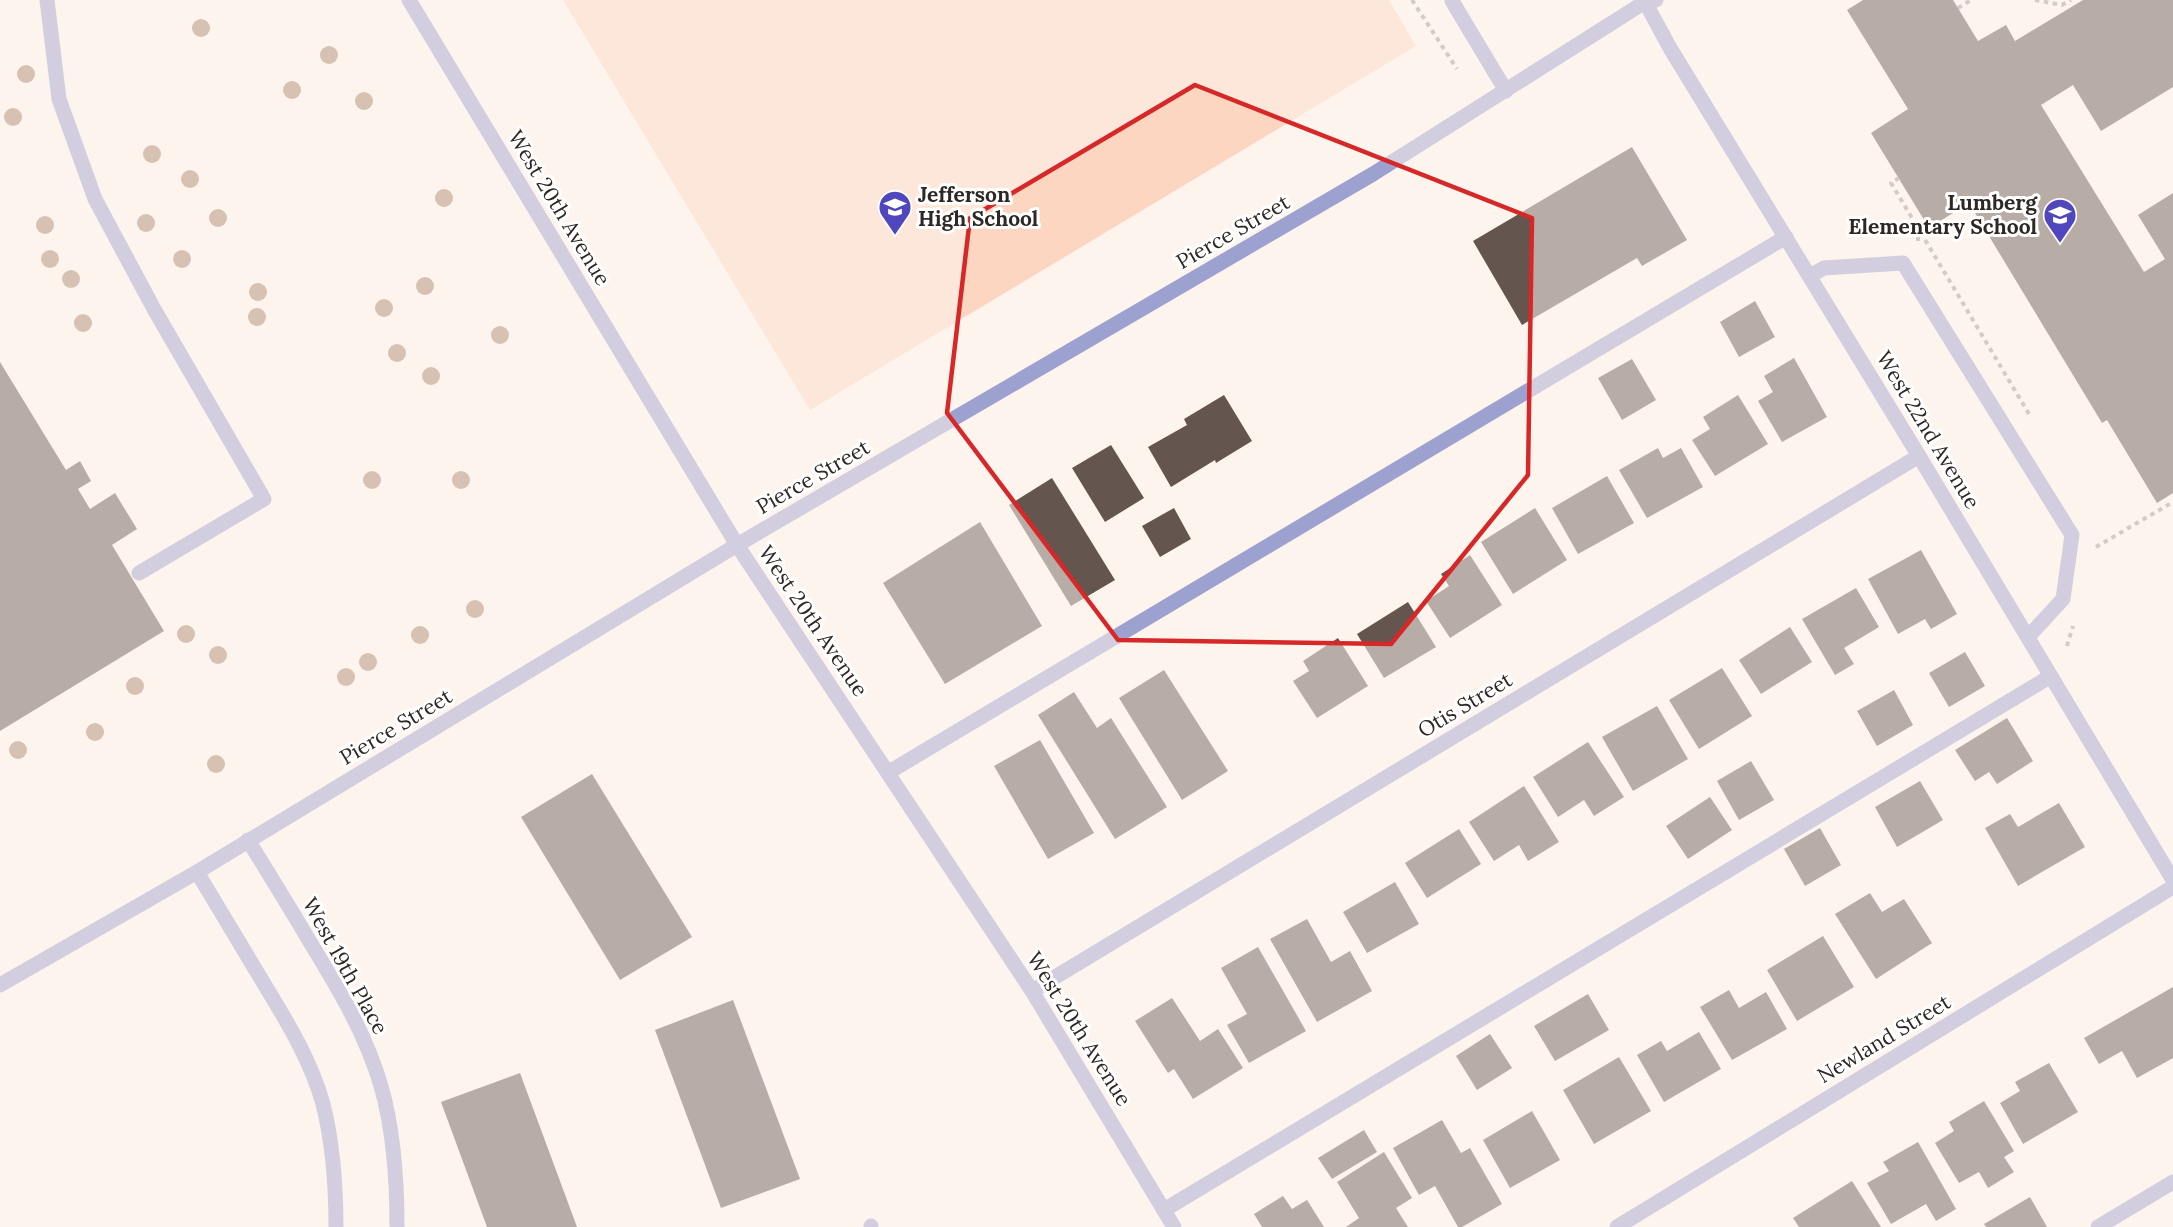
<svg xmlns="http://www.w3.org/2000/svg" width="2173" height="1227" font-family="Lora,serif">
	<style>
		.green { fill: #fcd6c1 }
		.building { fill: #64564e }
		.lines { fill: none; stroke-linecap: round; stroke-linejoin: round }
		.path { stroke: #a29a95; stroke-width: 4; stroke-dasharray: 4.5 4.5; stroke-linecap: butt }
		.service { stroke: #9da1cf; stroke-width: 15 }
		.minor { stroke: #9da1cf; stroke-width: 15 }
		.tertiary { stroke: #9da1cf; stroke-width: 15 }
		.tree { fill: #a7846b }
		.marked { fill: none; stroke: #d62828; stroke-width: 4.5; stroke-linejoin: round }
		.labels { text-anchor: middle; stroke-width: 6; stroke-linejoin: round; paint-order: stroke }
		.poi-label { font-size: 21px; font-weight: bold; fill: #2e2825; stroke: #fff; text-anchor: start }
		.street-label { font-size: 21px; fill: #2e2825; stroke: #fff }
	</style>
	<rect width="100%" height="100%" fill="#fef4ee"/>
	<!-- green -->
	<polygon class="green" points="563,0 1389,0 1416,46 810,410"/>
	<!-- building -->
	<g class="building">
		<polygon points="1863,0 1953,0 1978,41 2006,25 2015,41 2083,0 2173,0 2173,87 2101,131 2073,85 2041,105 2144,272 2165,259 2138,215 2173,193 2173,493 2157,503 2107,420 2102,423 1969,203 1929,228 1871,133 1908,109 1847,10"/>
		<polygon points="1632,147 1687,240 1642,266 1637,258 1522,325 1473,241"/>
		<polygon points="1755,301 1775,337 1739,357 1720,322"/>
		<polygon points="1794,358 1827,417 1782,442 1758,401 1773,392 1764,376"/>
		<polygon points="1632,359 1656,400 1622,420 1598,378"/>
		<polygon points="0,362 66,470 80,461 91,481 78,489 90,509 115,493 137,529 112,545 164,631 0,731"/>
		<polygon points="1224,395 1252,441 1216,463 1215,460 1171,487 1148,447 1187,425 1184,419"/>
		<polygon points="1738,395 1768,444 1715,476 1692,440 1710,429 1703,417"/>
		<polygon points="1111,445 1144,498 1105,522 1072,468"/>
		<polygon points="1658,448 1663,458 1681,448 1703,487 1647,518 1619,470"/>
		<polygon points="1607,476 1634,523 1578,554 1552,508"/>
		<polygon points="1052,478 1115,580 1071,606 1009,505"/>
		<polygon points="1174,508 1191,539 1160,557 1142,526"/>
		<polygon points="1535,508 1567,560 1513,594 1481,542"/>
		<polygon points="980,522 1042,626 945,684 883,583"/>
		<polygon points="1921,550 1957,614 1931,629 1925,619 1898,634 1868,579"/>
		<polygon points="1470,555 1502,605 1450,638 1426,601 1449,586 1441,574"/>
		<polygon points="1856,588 1879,627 1844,648 1854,664 1835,675 1802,619"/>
		<polygon points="1408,602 1436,647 1384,678 1357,634"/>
		<polygon points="1790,627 1812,662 1761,694 1739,660"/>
		<polygon points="1338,638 1368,686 1317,718 1293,681 1309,671 1303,661"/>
		<polygon points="1965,652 1985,686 1949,707 1929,673"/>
		<polygon points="1722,668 1752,716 1699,749 1669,700"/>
		<polygon points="1164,670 1228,771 1182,800 1119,698"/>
		<polygon points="1894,690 1913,725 1877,746 1857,711"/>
		<polygon points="1074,692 1097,728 1111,718 1167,807 1115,839 1038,715"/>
		<polygon points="1657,706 1688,759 1633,791 1602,737"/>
		<polygon points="2007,718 2033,761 1997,784 1989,772 1975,781 1955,750"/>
		<polygon points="1040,740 1094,833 1048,859 994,766"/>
		<polygon points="1588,742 1624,797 1594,816 1584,800 1558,817 1533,777"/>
		<polygon points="1751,761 1774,800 1739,820 1717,781"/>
		<polygon points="592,774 692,937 620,980 521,817"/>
		<polygon points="1920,781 1943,820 1897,847 1875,807"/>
		<polygon points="1524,786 1559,842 1528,861 1519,845 1494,861 1469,822"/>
		<polygon points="1710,797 1732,830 1688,859 1666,826"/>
		<polygon points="2059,803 2085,847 2018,886 1985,828 2010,814 2018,827"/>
		<polygon points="1820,828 1841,865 1805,886 1784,849"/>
		<polygon points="1459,829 1481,864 1427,898 1405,863"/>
		<polygon points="1395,882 1419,924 1367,953 1343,912"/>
		<polygon points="1870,893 1882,912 1904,899 1932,943 1876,979 1835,914"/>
		<polygon points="1307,919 1331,962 1350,951 1372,991 1317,1022 1270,939"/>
		<polygon points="1823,936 1854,987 1797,1021 1767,970"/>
		<polygon points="1258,947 1306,1031 1249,1063 1227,1025 1247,1014 1221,968"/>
		<polygon points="2173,987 2173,1058 2137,1078 2122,1051 2099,1064 2084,1038"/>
		<polygon points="1729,990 1739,1008 1766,992 1787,1029 1732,1060 1700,1007"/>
		<polygon points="1588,994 1609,1030 1555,1061 1534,1026"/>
		<polygon points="1172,998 1200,1041 1218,1029 1243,1068 1193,1099 1174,1069 1168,1073 1135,1021"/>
		<polygon points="733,1000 800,1179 721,1208 655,1030"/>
		<polygon points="1699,1032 1721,1069 1664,1102 1637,1055 1661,1041 1667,1051"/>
		<polygon points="1490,1034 1512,1068 1477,1090 1456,1056"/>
		<polygon points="1619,1057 1651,1111 1594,1144 1563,1090"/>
		<polygon points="2049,1063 2078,1112 2023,1144 2000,1103 2020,1091 2015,1082"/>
		<polygon points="520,1073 577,1227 487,1227 441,1102"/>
		<polygon points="1984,1101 2014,1151 2004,1157 2014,1172 1988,1188 1979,1172 1959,1183 1935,1143 1954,1131 1949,1122"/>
		<polygon points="1532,1111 1560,1160 1510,1188 1483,1140"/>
		<polygon points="1442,1120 1461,1153 1470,1148 1502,1204 1462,1227 1458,1227 1435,1186 1419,1195 1393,1148"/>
		<polygon points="1364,1130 1377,1152 1332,1179 1318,1158"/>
		<polygon points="1918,1142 1956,1209 1936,1221 1926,1204 1891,1224 1867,1183 1889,1171 1883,1162"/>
		<polygon points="1384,1152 1412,1198 1396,1208 1408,1227 1346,1227 1359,1218 1337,1182"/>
		<polygon points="1852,1181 1881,1227 1799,1227 1793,1218"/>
		<polygon points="1283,1196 1292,1209 1307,1200 1324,1227 1262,1227 1254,1214"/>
		<polygon points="2030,1197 2047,1227 1986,1227 1984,1224"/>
	</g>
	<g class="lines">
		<!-- path -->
		<g class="path">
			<polyline points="1412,0 1457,69"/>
			<polyline points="2035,0 2062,5 2071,0"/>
			<polyline points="1958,8 1971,0"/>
			<polyline points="1899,178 1891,183 1918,228"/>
			<polyline points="1918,241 1918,228 2029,414"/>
			<polyline points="2096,547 2173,502"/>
			<polyline points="2067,646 2073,626"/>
		</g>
		<!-- service -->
		<g class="service">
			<polyline points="47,0 59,99 95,199 154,309 264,499 139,573"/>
			<polyline points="1452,1 1506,91"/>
			<polyline points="1810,276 1824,268 1903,263 2072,535 2063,599 2028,637"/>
			<polyline points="889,772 1786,237"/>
			<polyline points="1164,1210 2051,676"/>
			<polyline points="871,1226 871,1227"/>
			<polyline points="2098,1227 2173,1182"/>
		</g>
		<!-- minor -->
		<g class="minor">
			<polyline points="1645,2 1670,48 1919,456 2173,880"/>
			<path d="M248 840C269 874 290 908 310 942 338 988 366 1034 381 1086 394 1131 397 1180 397 1227"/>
			<path d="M197 872C219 908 241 945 263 982 286 1020 311 1060 323 1104 333 1144 336 1186 336 1227"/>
			<polyline points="1032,991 1919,456"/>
			<polyline points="1617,1227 2173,887"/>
		</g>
		<!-- tertiary -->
		<g class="tertiary">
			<polyline points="409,0 737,545 1032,991 1174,1227"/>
			<polyline points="0,985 197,872 737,545 1373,174 1645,2 1656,0"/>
		</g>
	</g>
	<!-- trees -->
	<g class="tree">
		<circle cx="201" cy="28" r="9"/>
		<circle cx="329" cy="55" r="9"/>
		<circle cx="26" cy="74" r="9"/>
		<circle cx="292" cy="90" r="9"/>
		<circle cx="364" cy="101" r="9"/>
		<circle cx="13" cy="117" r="9"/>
		<circle cx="152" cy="154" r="9"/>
		<circle cx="190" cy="179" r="9"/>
		<circle cx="444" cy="198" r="9"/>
		<circle cx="218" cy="218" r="9"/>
		<circle cx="146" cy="223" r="9"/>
		<circle cx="45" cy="225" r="9"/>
		<circle cx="50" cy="259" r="9"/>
		<circle cx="182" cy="259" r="9"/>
		<circle cx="71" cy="279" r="9"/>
		<circle cx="425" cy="286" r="9"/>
		<circle cx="258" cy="292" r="9"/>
		<circle cx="384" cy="308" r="9"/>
		<circle cx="257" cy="317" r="9"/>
		<circle cx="83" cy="323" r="9"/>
		<circle cx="500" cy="335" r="9"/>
		<circle cx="397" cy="353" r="9"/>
		<circle cx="431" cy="376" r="9"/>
		<circle cx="372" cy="480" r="9"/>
		<circle cx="461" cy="480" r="9"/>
		<circle cx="475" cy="609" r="9"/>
		<circle cx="186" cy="634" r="9"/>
		<circle cx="420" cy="635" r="9"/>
		<circle cx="218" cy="655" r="9"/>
		<circle cx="368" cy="662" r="9"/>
		<circle cx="346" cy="677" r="9"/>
		<circle cx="135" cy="686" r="9"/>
		<circle cx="95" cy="732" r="9"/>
		<circle cx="18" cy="750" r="9"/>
		<circle cx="216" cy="764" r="9"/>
	</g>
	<!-- marked area -->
	<path d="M0 0H2173V1227H0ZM1195 85 1532 218 1528 475 1391 644 1118 640 947 413 970 218Z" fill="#fef4ee" fill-opacity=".55" fill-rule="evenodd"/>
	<path class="marked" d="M1195 85 1532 218 1528 475 1391 644 1118 640 947 413 970 218Z"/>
	<!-- icons -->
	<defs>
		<g id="school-pin" transform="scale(1.725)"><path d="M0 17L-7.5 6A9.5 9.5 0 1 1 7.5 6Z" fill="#5047be" stroke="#fff"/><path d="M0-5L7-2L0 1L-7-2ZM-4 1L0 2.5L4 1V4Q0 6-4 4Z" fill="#fff"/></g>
	</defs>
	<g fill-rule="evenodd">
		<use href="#school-pin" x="895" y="207"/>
		<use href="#school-pin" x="2060" y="215"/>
	</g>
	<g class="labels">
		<!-- poi labels -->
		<g class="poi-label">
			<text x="918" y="202">Jefferson<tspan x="918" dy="24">High School</tspan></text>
			<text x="2037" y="210" text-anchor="end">Lumberg<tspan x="2037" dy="24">Elementary School</tspan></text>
		</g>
		<!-- street labels -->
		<g class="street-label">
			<text transform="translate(559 208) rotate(59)" y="7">West 20th Avenue</text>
			<text transform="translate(1233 232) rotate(-30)" y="7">Pierce Street</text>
			<text transform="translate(1928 430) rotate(59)" y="7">West 22nd Avenue</text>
			<text transform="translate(813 477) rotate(-30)" y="7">Pierce Street</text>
			<text transform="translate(813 621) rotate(56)" y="7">West 20th Avenue</text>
			<text transform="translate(1465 705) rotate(-31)" y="7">Otis Street</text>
			<text transform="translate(396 727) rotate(-31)" y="7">Pierce Street</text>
			<text transform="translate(345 966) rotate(61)" y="7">West 19th Place</text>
			<text transform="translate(1079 1029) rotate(58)" y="7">West 20th Avenue</text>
			<text transform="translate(1884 1039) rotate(-31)" y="7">Newland Street</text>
		</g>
	</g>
</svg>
